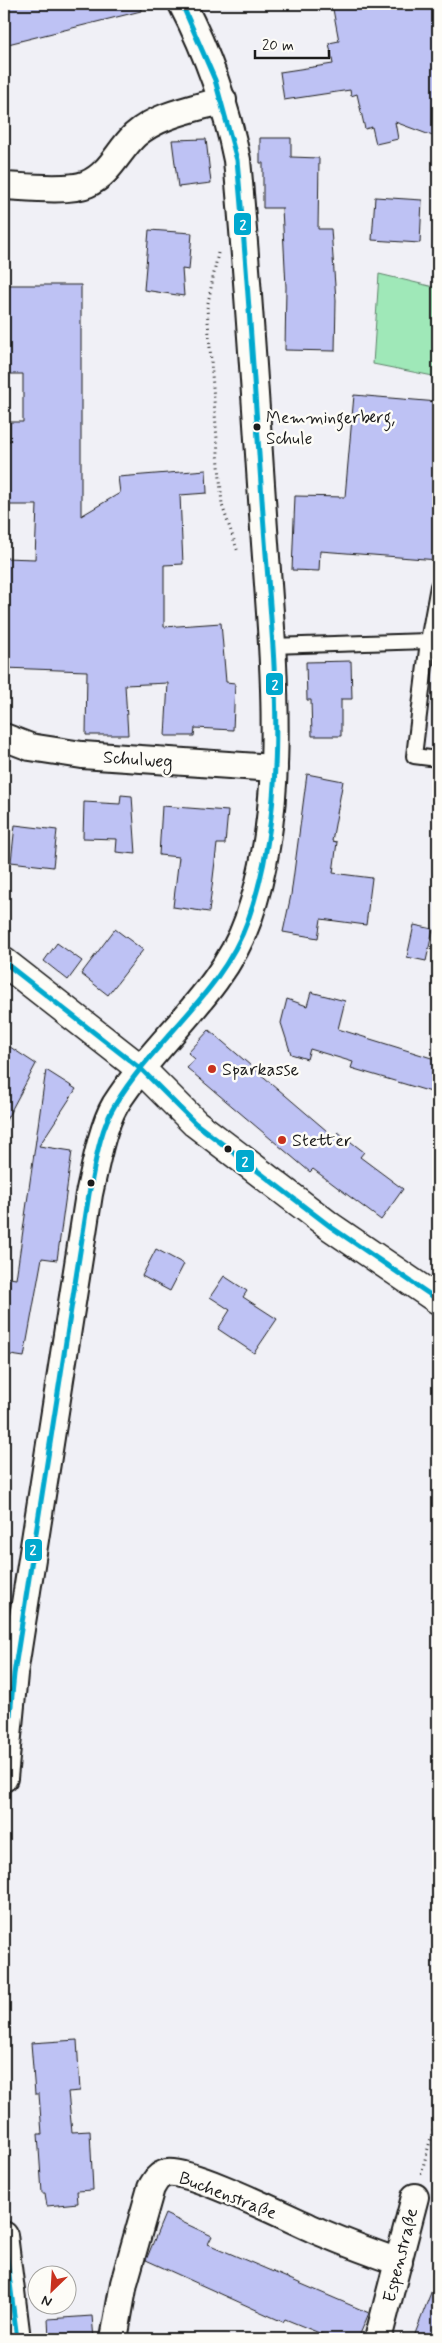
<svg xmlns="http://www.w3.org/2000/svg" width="442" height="2343" font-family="Mynerve,sans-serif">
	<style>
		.green { fill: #9fe8b8; stroke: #5e826a }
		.building { fill: #bec2f4; stroke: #1c1c1c }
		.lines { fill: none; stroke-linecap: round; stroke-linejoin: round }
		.lane-casing { stroke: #1c1c1c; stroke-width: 18 }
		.street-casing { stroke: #1c1c1c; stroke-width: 30 }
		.secondary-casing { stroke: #1c1c1c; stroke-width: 31 }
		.path { stroke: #1c1c1c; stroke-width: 3; stroke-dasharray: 1 4; stroke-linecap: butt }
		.lane { stroke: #fdfcf7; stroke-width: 14 }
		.street { stroke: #fdfcf7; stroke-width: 26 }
		.secondary { stroke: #fdfcf7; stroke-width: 28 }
		.bus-1-casing { stroke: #fdfcf7; stroke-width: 9 }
		.bus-1 { stroke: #00a9ce; stroke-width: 5 }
		.bus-dot { fill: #1c1c1c; stroke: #fdfcf7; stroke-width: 2 }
		.poi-dot { fill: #c8321e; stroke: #fdfcf7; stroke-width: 2 }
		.labels { text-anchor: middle; stroke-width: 5; stroke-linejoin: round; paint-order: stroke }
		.bus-label { font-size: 17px; fill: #1c1c1c; stroke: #fdfcf7; text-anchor: start }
		.street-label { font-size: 18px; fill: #1c1c1c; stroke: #fdfcf7 }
		.poi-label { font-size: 18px; fill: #1c1c1c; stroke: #fdfcf7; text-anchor: start }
		.line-badge { stroke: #fdfcf7; stroke-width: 2 }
		.badge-label { font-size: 14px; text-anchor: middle; font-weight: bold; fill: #fff }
	</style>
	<rect width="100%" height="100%" fill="#f0f0f6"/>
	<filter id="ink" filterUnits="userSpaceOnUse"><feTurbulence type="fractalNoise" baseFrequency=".02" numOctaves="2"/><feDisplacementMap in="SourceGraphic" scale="10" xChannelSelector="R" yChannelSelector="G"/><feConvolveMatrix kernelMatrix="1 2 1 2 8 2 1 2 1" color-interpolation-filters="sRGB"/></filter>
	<g filter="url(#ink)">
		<!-- green -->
		<polygon class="green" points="379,274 438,288 438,377 373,364"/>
		<!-- building -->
		<g class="building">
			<polygon points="4,4 140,4 141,11 4,45"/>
			<polygon points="332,4 424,4 438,10 438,138 395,122 398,139 376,144 372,127 365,129 357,94 351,96 350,90 284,100 280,72 333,64 329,43 339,41"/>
			<polygon points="260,138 291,138 291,157 319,158 318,229 331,229 336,300 335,351 285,350 286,287 282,208 263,208 263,163 260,163"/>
			<polygon points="206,139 211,183 178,187 172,140"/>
			<polygon points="375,197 422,200 420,243 372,240"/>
			<polygon points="149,230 192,233 189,270 182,269 184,296 144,290"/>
			<polygon points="4,285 81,285 81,516 120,493 118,477 206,470 207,493 180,495 183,564 164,565 164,627 221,623 226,682 235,683 233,730 195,728 194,736 165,736 168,683 125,685 128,735 86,735 87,671 4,668 4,558 35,559 37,505 4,505 4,441 10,441 10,422 23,422 23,374 4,374"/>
			<polygon points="354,395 438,402 438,560 320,551 319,571 292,570 295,496 345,497"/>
			<polygon points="351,661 352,699 341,699 341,736 312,736 311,700 307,700 306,662"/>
			<polygon points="307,774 343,781 332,841 337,842 333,873 372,878 366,925 321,919 318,938 283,932 291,895"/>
			<polygon points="121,795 132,796 136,854 116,852 117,839 83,838 84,802 120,804"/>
			<polygon points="162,806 228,811 225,844 217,844 209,912 173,907 179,857 159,855"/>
			<polygon points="15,825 57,830 53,867 11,862"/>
			<polygon points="414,925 433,929 426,961 407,957"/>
			<polygon points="115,929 143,950 108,995 81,974"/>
			<polygon points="57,943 82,961 68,980 44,961"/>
			<polygon points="311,992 345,1001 338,1029 438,1060 438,1094 351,1068 353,1062 310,1049 307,1059 291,1054 281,1023 287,999 307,1006"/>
			<polygon points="209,1030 334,1137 338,1132 364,1152 360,1157 403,1189 381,1220 313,1169 310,1172 187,1068 195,1059 188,1053"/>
			<polygon points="4,1043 36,1064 4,1124"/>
			<polygon points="46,1070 76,1089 39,1146 72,1151 57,1260 42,1258 24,1357 4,1354 4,1277 16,1279"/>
			<polygon points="156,1249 184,1264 170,1291 142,1276"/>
			<polygon points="224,1276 247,1291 243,1297 277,1319 254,1353 218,1329 230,1310 210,1297"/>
			<polygon points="77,2040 80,2091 68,2092 72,2132 90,2131 93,2190 77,2191 78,2203 47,2206 45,2193 42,2193 38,2134 42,2134 39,2094 35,2094 31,2043"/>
			<polygon points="165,2214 212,2236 208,2244 369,2313 358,2339 334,2339 285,2319 283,2322 146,2260"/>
			<polygon points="437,2277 438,2339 413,2339"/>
			<polygon points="92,2316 94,2339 49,2339 48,2319"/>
		</g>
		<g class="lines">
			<!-- lane casing -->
			<g class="lane-casing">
				<g id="lane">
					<polyline points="428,641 414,756 438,759"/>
					<polyline points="271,646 428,641 438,586"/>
				</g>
			</g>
			<!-- street casing -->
			<g class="street-casing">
				<g id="street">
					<path d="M4 186C25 187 69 192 87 184 110 174 118 151 135 135 159 114 194 109 223 100"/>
					<polyline points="4,737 30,747 82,755 274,768"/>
					<path d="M4 1778 14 1674 89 1194C95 1168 102 1127 115 1105 155 1041 223 992 248 920 291 798 271 640 263 514 255 396 248 278 237 160 226 105 208 54 182 4"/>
					<polyline points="4,2235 17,2339"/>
					<path d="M114 2339 124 2283 151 2188C155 2181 158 2175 167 2173 191 2169 292 2220 320 2232 346 2243 372 2253 399 2262"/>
					<polyline points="378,2339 415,2197"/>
				</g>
			</g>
			<!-- secondary casing -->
			<g class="secondary-casing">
				<polyline id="secondary" points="4,962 142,1070 195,1123 331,1227 438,1300"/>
			</g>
			<!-- path -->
			<g class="path">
				<polyline points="218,253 207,308 222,505 238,552"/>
				<polyline points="421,2174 438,2112"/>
			</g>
			<!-- lane -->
			<use href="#lane" class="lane"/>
			<!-- street -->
			<use href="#street" class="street"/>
			<!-- secondary -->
			<use href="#secondary" class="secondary"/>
			<!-- bus-1 casing -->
			<g class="bus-1-casing">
				<g id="bus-1">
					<polyline points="4,962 142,1070 195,1123 331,1227 438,1300"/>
					<path d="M4 1778 14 1674 89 1194C95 1165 99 1131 115 1105 154 1039 222 994 248 920 293 794 272 644 263 514 255 396 248 278 237 160L215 80 182 4"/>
					<polyline points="4,2235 17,2339"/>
				</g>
			</g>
			<!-- bus-1 -->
			<use href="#bus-1" class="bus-1"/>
		</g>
	</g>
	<!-- markers -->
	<g class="bus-dot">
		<circle cx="257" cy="427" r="4.5"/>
		<circle cx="228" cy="1149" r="4.5"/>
		<circle cx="91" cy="1183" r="4.5"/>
	</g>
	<g class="poi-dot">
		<circle cx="212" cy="1069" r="5"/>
		<circle cx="282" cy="1140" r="5"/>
	</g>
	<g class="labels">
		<!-- bus labels -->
		<g class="bus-label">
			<text x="266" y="423">Memmingerberg,<tspan x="266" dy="21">Schule</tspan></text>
		</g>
		<!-- street labels -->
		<g class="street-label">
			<text transform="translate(138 759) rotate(4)" y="6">Schulweg</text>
			<text transform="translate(228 2195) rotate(21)" y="6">Buchenstraße</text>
			<text transform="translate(400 2255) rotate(-76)" y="6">Espenstraße</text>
		</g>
		<!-- poi labels -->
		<g class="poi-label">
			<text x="222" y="1075">Sparkasse</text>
			<text x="292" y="1146">Stetter</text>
		</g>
	</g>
	<g class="line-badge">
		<rect x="233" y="212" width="19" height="24" rx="5" fill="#00a9ce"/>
		<rect x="265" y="672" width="19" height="24" rx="5" fill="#00a9ce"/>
		<rect x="235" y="1149" width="20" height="24" rx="5" fill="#00a9ce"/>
		<rect x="24" y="1538" width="19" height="24" rx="5" fill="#00a9ce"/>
	</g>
	<g class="badge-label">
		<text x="243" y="229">2</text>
		<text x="275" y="689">2</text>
		<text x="245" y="1166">2</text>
		<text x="33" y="1554">2</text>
	</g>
	<!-- margin -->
	<rect width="442" height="2343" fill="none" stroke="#fdfcf7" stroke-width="20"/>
	<rect x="10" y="10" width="422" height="2323" fill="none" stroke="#1c1c1c" stroke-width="2" filter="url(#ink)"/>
	<!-- north arrow -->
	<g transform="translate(52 2290) rotate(205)"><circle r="24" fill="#fdfcf7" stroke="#a3a29f"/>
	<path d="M0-4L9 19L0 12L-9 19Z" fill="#c8321e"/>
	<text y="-8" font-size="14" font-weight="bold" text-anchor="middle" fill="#1c1c1c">N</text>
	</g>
	<!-- scale -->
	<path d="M255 50v8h74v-8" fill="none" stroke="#1c1c1c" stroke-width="2.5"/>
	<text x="262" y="50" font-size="15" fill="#1c1c1c" stroke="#fdfcf7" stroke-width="4" paint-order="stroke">20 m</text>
</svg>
